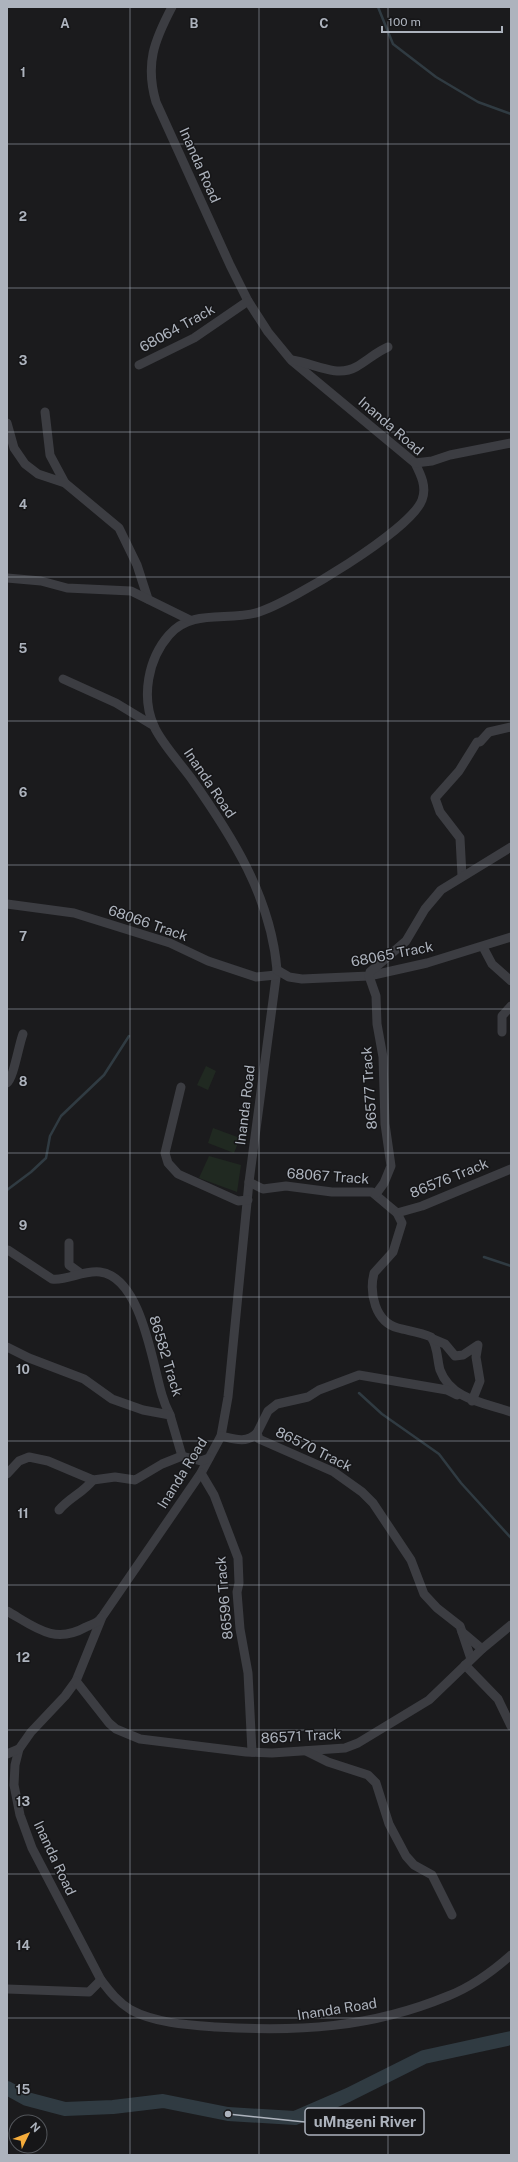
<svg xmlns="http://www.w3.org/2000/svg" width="518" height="2162" font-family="'Public Sans',sans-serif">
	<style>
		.pitch { fill: #202921 }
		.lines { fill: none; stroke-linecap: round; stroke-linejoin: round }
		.stream { stroke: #303b42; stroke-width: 2.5 }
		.river { stroke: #303b42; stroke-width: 14 }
		.minor { stroke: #3c3d42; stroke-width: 9 }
		.grid { fill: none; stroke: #adb3bd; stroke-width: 1; stroke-opacity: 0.55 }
		.labels { text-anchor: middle; stroke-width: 3; stroke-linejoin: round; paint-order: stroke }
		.street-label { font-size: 14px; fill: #adb3bd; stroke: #161618 }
		.grid-label { font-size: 13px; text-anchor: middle; font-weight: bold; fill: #adb3bd; stroke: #161618; stroke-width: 3; stroke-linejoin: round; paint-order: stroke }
		.leader { fill: none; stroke: #adb3bd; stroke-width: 1.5 }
		.callout-dot { fill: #adb3bd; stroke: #161618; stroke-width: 1.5 }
		.callout { fill: #161618; stroke: #adb3bd; stroke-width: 1.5 }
		.callout-label { font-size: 15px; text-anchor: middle; font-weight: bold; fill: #adb3bd }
	</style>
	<rect width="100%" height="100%" fill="#1b1b1d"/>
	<!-- pitch -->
	<g class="pitch">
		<polygon points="206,1066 216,1071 208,1090 197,1085"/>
		<polygon points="213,1128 240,1138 234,1153 208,1143"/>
		<polygon points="209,1156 241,1165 237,1192 199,1178"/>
	</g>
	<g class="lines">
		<!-- stream -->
		<g class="stream">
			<polyline points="378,7 393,44 436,77 478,102 511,114"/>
			<polyline points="7,1190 31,1172 46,1158 50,1136 61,1116 104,1075 129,1036"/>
			<polyline points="484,1257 511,1266"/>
			<polyline points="359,1393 382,1414 439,1454 461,1483 511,1538"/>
		</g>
		<!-- river -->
		<polyline class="river" points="7,2088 27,2099 65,2109 113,2107 163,2101 228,2114 295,2118 348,2095 424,2057 511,2038"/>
		<!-- minor -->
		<g class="minor">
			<path d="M172 7C154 41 145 64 156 102L230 265 248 301 268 332 291 360 415 463C421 475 427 487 422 500 410 531 292 601 259 612 229 622 192 608 169 635 148 659 141 697 154 726 160 741 180 763 191 778 232 836 271 897 277 970L249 1182 228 1397 221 1436 201 1473 102 1617 76 1681 65 1696 31 1732 19 1749 15 1765 14 1785 20 1815 32 1848 101 1980C110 1992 118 2002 131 2010 155 2023 189 2025 216 2027 298 2032 371 2028 448 1996 471 1987 493 1971 511 1955"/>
			<path d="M292 360C313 363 336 378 356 367 367 361 376 352 388 347"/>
			<polyline points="139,365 194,338 248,301"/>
			<polyline points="45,412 50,455 65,483"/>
			<polyline points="7,423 14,448 25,464 38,474 65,483 119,528 137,565 148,599"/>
			<polyline points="415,463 432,461 450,455 511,443"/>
			<polyline points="7,578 41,581 67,588 131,591 190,620"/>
			<polyline points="63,679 116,703 154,726"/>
			<polyline points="462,876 460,838 440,812 435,798 459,771 477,742 480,742 489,732 511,727"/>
			<polyline points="7,904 74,913 170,943 208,961 256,977 276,975"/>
			<polyline points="483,947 492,964 511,981"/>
			<polyline points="277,970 289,977 302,979 369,976 427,963 511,937"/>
			<polyline points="502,1032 502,1016 511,1006"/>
			<path d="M7 1083C13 1080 19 1044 23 1034"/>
			<polyline points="181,1087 165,1153 168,1163 178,1174 238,1201 248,1200"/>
			<path d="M249 1182 263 1189 286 1186 332 1192H372L397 1213 402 1223 393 1252 374 1273C369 1293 375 1322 398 1328 409 1331 420 1332 431 1337 438 1346 437 1360 440 1370 451 1400 486 1403 511 1412"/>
			<polyline points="376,1194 384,1183 391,1166 385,1124 383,1057 377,1024 376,996 369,976 370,972 406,941 425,909 441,890 511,847"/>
			<polyline points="397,1213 422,1206 511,1169"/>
			<polyline points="69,1243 69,1265 80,1273"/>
			<path d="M8 1250 52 1279C67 1281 83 1270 100 1272 141 1277 152 1362 162 1395 164 1402 167 1409 170 1415"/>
			<polyline points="433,1339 445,1344 455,1356 463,1355 478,1345 476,1357 480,1381 472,1401"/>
			<polyline points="7,1347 29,1358 84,1379 112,1399 143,1410 170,1415 182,1456"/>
			<polyline points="257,1433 268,1411 277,1404 308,1397 319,1390 359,1375 447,1390 457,1395"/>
			<path d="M221 1436C234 1439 246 1444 257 1433L259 1439 334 1472 362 1492 373 1503 411 1560 424 1594 437 1608 460 1626 471 1659"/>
			<polyline points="201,1473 214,1495 238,1558 239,1583 237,1592 240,1629 248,1673 252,1752"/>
			<polyline points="7,1474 19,1461 29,1457 48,1461 93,1480 115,1477 135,1480 162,1464 182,1456 201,1461 209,1458"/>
			<path d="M59 1510C70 1497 83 1493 93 1480"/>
			<path d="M7 1611C35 1627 54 1645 86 1627 92 1624 98 1623 101 1618"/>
			<polyline points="462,1632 482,1649"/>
			<polyline points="465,1665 498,1699 511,1726"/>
			<polyline points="76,1681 109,1723 116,1729 140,1739 246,1752 272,1753 345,1748 358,1743 429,1700 482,1649 511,1625"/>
			<polyline points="306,1751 328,1762 368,1775 376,1783 389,1824 406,1856 414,1865 432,1875 452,1915"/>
			<polyline points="7,1754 19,1749"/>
			<polyline points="7,1989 89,1992 101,1980"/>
		</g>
	</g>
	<!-- grid -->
	<path class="grid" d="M130 7V2155M259 7V2155M388 7V2155M7 144H511M7 288H511M7 432H511M7 577H511M7 721H511M7 865H511M7 1009H511M7 1153H511M7 1297H511M7 1441H511M7 1585H511M7 1730H511M7 1874H511M7 2018H511"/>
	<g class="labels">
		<!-- street labels -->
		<g class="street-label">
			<text transform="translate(200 165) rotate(66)" y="5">Inanda Road</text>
			<text transform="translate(177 328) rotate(-29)" y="5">68064 Track</text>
			<text transform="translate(391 426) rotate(41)" y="5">Inanda Road</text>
			<text transform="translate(210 783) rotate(56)" y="5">Inanda Road</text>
			<text transform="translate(148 923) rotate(19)" y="5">68066 Track</text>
			<text transform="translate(392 954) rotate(-11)" y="5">68065 Track</text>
			<text transform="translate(369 1088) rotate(-94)" y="5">86577 Track</text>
			<text transform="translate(245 1105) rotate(-83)" y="5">Inanda Road</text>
			<text transform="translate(328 1176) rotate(4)" y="5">68067 Track</text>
			<text transform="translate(449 1178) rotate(-22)" y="5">86576 Track</text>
			<text transform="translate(166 1356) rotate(73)" y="5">86582 Track</text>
			<text transform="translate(314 1449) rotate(26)" y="5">86570 Track</text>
			<text transform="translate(182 1473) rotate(-58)" y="5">Inanda Road</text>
			<text transform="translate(224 1598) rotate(-95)" y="5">86596 Track</text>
			<text transform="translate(301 1736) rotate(-3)" y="5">86571 Track</text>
			<text transform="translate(55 1858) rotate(65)" y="5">Inanda Road</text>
			<text transform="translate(337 2009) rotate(-9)" y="5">Inanda Road</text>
		</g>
	</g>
	<g class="grid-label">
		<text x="65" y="28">A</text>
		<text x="194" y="28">B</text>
		<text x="324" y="28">C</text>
		<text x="23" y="77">1</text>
		<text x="23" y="221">2</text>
		<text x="23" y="365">3</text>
		<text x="23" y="509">4</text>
		<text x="23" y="653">5</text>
		<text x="23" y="797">6</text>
		<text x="23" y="941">7</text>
		<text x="23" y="1086">8</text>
		<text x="23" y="1230">9</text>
		<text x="23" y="1374">10</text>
		<text x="23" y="1518">11</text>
		<text x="23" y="1662">12</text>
		<text x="23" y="1806">13</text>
		<text x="23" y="1950">14</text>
		<text x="23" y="2094">15</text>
	</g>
	<!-- callouts -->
	<path class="leader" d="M228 2114L305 2122"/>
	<circle class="callout-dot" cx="228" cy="2114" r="4"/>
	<rect class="callout" x="305" y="2108" width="119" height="27" rx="4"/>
	<g class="callout-label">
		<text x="365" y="2127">uMngeni River</text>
	</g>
	<!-- border -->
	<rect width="518" height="2162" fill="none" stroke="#adb3bd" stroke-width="16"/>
	<!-- north arrow -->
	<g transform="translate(28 2134) rotate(47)"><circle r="19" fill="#161618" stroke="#52555a"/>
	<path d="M0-3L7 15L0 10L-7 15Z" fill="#f5ac3b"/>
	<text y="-6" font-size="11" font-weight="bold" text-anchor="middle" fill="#adb3bd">N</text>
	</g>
	<!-- scale -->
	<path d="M382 26v6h120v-6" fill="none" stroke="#adb3bd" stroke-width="2"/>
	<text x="388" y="26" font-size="12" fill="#adb3bd" stroke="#161618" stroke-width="3" paint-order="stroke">100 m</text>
</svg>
